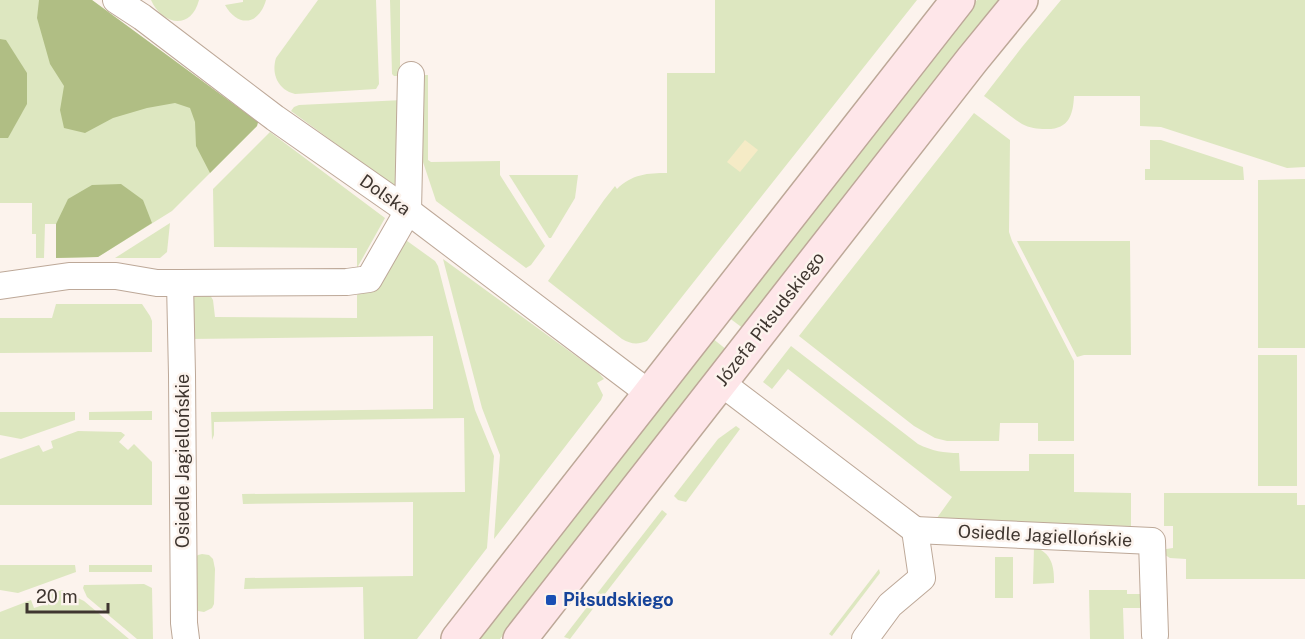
<svg xmlns="http://www.w3.org/2000/svg" width="1305" height="639" font-family="'Public Sans',sans-serif">
	<style>
		.green { fill: #dde7c0 }
		.forest { fill: #b0be84 }
		.sand { fill: #f5ebc6 }
		.lines { fill: none; stroke-linecap: round; stroke-linejoin: round }
		.street-casing { stroke: #bda898; stroke-width: 28 }
		.secondary-casing { stroke: #bda898; stroke-width: 36 }
		.street { stroke: #fff; stroke-width: 26 }
		.secondary { stroke: #fee6e9; stroke-width: 33 }
		.transit-dot { fill: #1a4fb4; stroke: #fcf3ed; stroke-width: 2 }
		.labels { text-anchor: middle; stroke-width: 5; stroke-linejoin: round; paint-order: stroke }
		.street-label { font-size: 18px; fill: #3f3630; stroke: #fcf3ed }
		.transit-label { font-size: 18px; font-weight: bold; fill: #164399; stroke: #fcf3ed; text-anchor: start }
	</style>
	<rect width="100%" height="100%" fill="#fcf3ed"/>
	<!-- green -->
	<g class="green">
		<polygon points="0,0 92,0 258,122 257,126 172,211 98,257 56,258 56,224 45,224 44,258 36,258 36,234 32,234 32,203 0,203"/>
		<path d="M151 0H199C191 31 162 25 151 0Z"/>
		<path d="M243 0H266C259 25 238 28 225 5L243 2Z"/>
		<path d="M318 0H376L379 84 376 89 295 94C278 90 271 74 276 58Z"/>
		<polygon points="390,0 400,0 400,76 394,76 392,74"/>
		<path d="M715 0H917L647 341C637 345 631 344 622 339L548 281 604 200 615 186 617 189C632 174 648 173 667 173V73H715Z"/>
		<polygon points="977,0 1003,0 744,329 728,317"/>
		<path d="M1061 0H1305V167L1287 168 1161 127 1140 126V96H1074C1073 115 1069 130 1045 129 1038 129 1029 128 1022 124 1009 116 997 105 984 96L1022 47Z"/>
		<polygon points="421,75 428,75 428,160 431,162 500,161 500,175 545,246 531,265 526,268 436,201 423,162"/>
		<polygon points="403,100 399,190 291,111 294,107 299,105"/>
		<polygon points="974,113 1010,140 1009,232 1012,241 1074,361 1074,441 1038,441 1038,423 1000,423 999,441 947,441 935,438 914,426 799,336"/>
		<polygon points="270,132 385,218 357,268 357,248 214,247 213,189"/>
		<polygon points="1150,140 1161,140 1243,167 1244,180 1145,180 1145,169 1150,169"/>
		<polygon points="509,175 578,175 575,198 551,238 549,238"/>
		<polygon points="1305,179 1305,348 1258,348 1258,180"/>
		<polygon points="170,223 167,252 160,258 115,258"/>
		<polygon points="403,238 435,261 438,266 475,410 494,456 487,548 417,639 364,639 363,587 244,589 245,578 413,576 413,502 243,504 242,494 465,492 464,418 214,422 214,435 212,440 211,412 433,409 433,336 188,339 193,298 198,294 210,295 213,300 215,317 357,318 357,295 369,288"/>
		<polygon points="1017,241 1130,241 1131,355 1084,355 1077,357"/>
		<polygon points="443,259 598,372 604,379 597,383 603,395 601,400 494,539 500,455 482,408"/>
		<polygon points="56,304 142,304 150,316 152,321 152,352 0,353 0,318 52,318"/>
		<polygon points="712,338 727,350 500,639 477,639"/>
		<path d="M791 346 918 444C932 451 944 453 959 453L960 471H1029V454H1074V492L1131 493V526L934 522 952 497 788 369 772 389 763 382Z"/>
		<rect x="1258" y="355" width="39" height="131"/>
		<polygon points="152,411 152,420 89,420 89,412"/>
		<polygon points="0,412 75,412 75,420 21,439 0,435"/>
		<polygon points="736,426 740,429 686,502 678,500 674,496 718,439"/>
		<polygon points="78,431 121,432 125,435 119,442 128,450 134,444 152,462 152,505 0,505 0,459 39,445 43,452 53,448 51,441"/>
		<polygon points="1164,493 1297,493 1297,505 1305,505 1305,579 1186,579 1186,559 1170,558 1165,555 1166,549 1173,548 1173,526 1164,526"/>
		<polygon points="662,510 667,514 601,599 596,595"/>
		<path d="M1034 547C1052 553 1054 566 1054 583L1033 584Z"/>
		<polygon points="202,554 209,555 213,559 215,569 214,604 212,608 204,612 198,611 194,608 193,559 198,555"/>
		<rect x="995" y="557" width="18" height="41"/>
		<polygon points="0,565 75,565 76,572 18,593 0,590"/>
		<rect x="89" y="565" width="63" height="7"/>
		<polygon points="879,569 880,573 832,636 829,634"/>
		<polygon points="144,584 152,588 153,639 137,639 87,597 83,588 84,585"/>
		<polygon points="62,590 84,601 129,639 0,639 0,612 31,600 34,608 46,604 44,596"/>
		<polygon points="1089,590 1127,590 1127,594 1145,594 1145,608 1123,608 1124,639 1090,639"/>
		<polygon points="594,598 598,602 570,639 564,637"/>
	</g>
	<!-- forest -->
	<g class="forest">
		<polygon points="39,0 92,0 258,122 257,126 210,173 196,146 195,122 190,108 175,103 147,108 113,118 85,133 64,128 60,110 64,86 50,64 37,18"/>
		<polygon points="0,39 6,40 27,73 27,104 8,138 0,138"/>
		<polygon points="121,184 143,200 152,223 98,257 56,258 56,224 68,199 92,185"/>
	</g>
	<!-- sand -->
	<polygon class="sand" points="745,140 758,150 740,172 727,162"/>
	<g class="lines">
		<!-- street casing -->
		<g class="street-casing">
			<g id="street">
				<polyline points="116,0 142,17 275,118 408,211 650,394"/>
				<polyline points="180,283 347,282 369,279 408,211 411,75"/>
				<polyline points="0,286 69,276 116,276 157,283 180,283 182,375 184,623 186,639"/>
				<polyline points="720,382 915,530 922,578 890,605 865,639"/>
				<polyline points="915,530 1152,541 1155,635"/>
			</g>
		</g>
		<!-- secondary casing -->
		<g class="secondary-casing">
			<g id="secondary">
				<polyline points="458,639 958,0"/>
				<polyline points="520,639 972,60 1021,0"/>
			</g>
		</g>
		<!-- street -->
		<use href="#street" class="street"/>
		<!-- secondary -->
		<use href="#secondary" class="secondary"/>
	</g>
	<!-- markers -->
	<rect class="transit-dot" x="545" y="594" width="12" height="12" rx="3"/>
	<g class="labels">
		<!-- street labels -->
		<g class="street-label">
			<text transform="translate(385 195) rotate(35)" y="6">Dolska</text>
			<text transform="translate(770 319) rotate(-52)" y="6">Józefa Piłsudskiego</text>
			<text transform="translate(183 461) rotate(-90)" y="6">Osiedle Jagiellońskie</text>
			<text transform="translate(1045 536) rotate(3)" y="6">Osiedle Jagiellońskie</text>
		</g>
		<!-- transit labels -->
		<g class="transit-label">
			<text x="563" y="606">Piłsudskiego</text>
		</g>
	</g>
	<!-- scale -->
	<path d="M27 603v9h81v-9" fill="none" stroke="#3f3630" stroke-width="3"/>
	<text x="36" y="603" font-size="18" fill="#3f3630" stroke="#fcf3ed" stroke-width="4.5" paint-order="stroke">20 m</text>
</svg>
